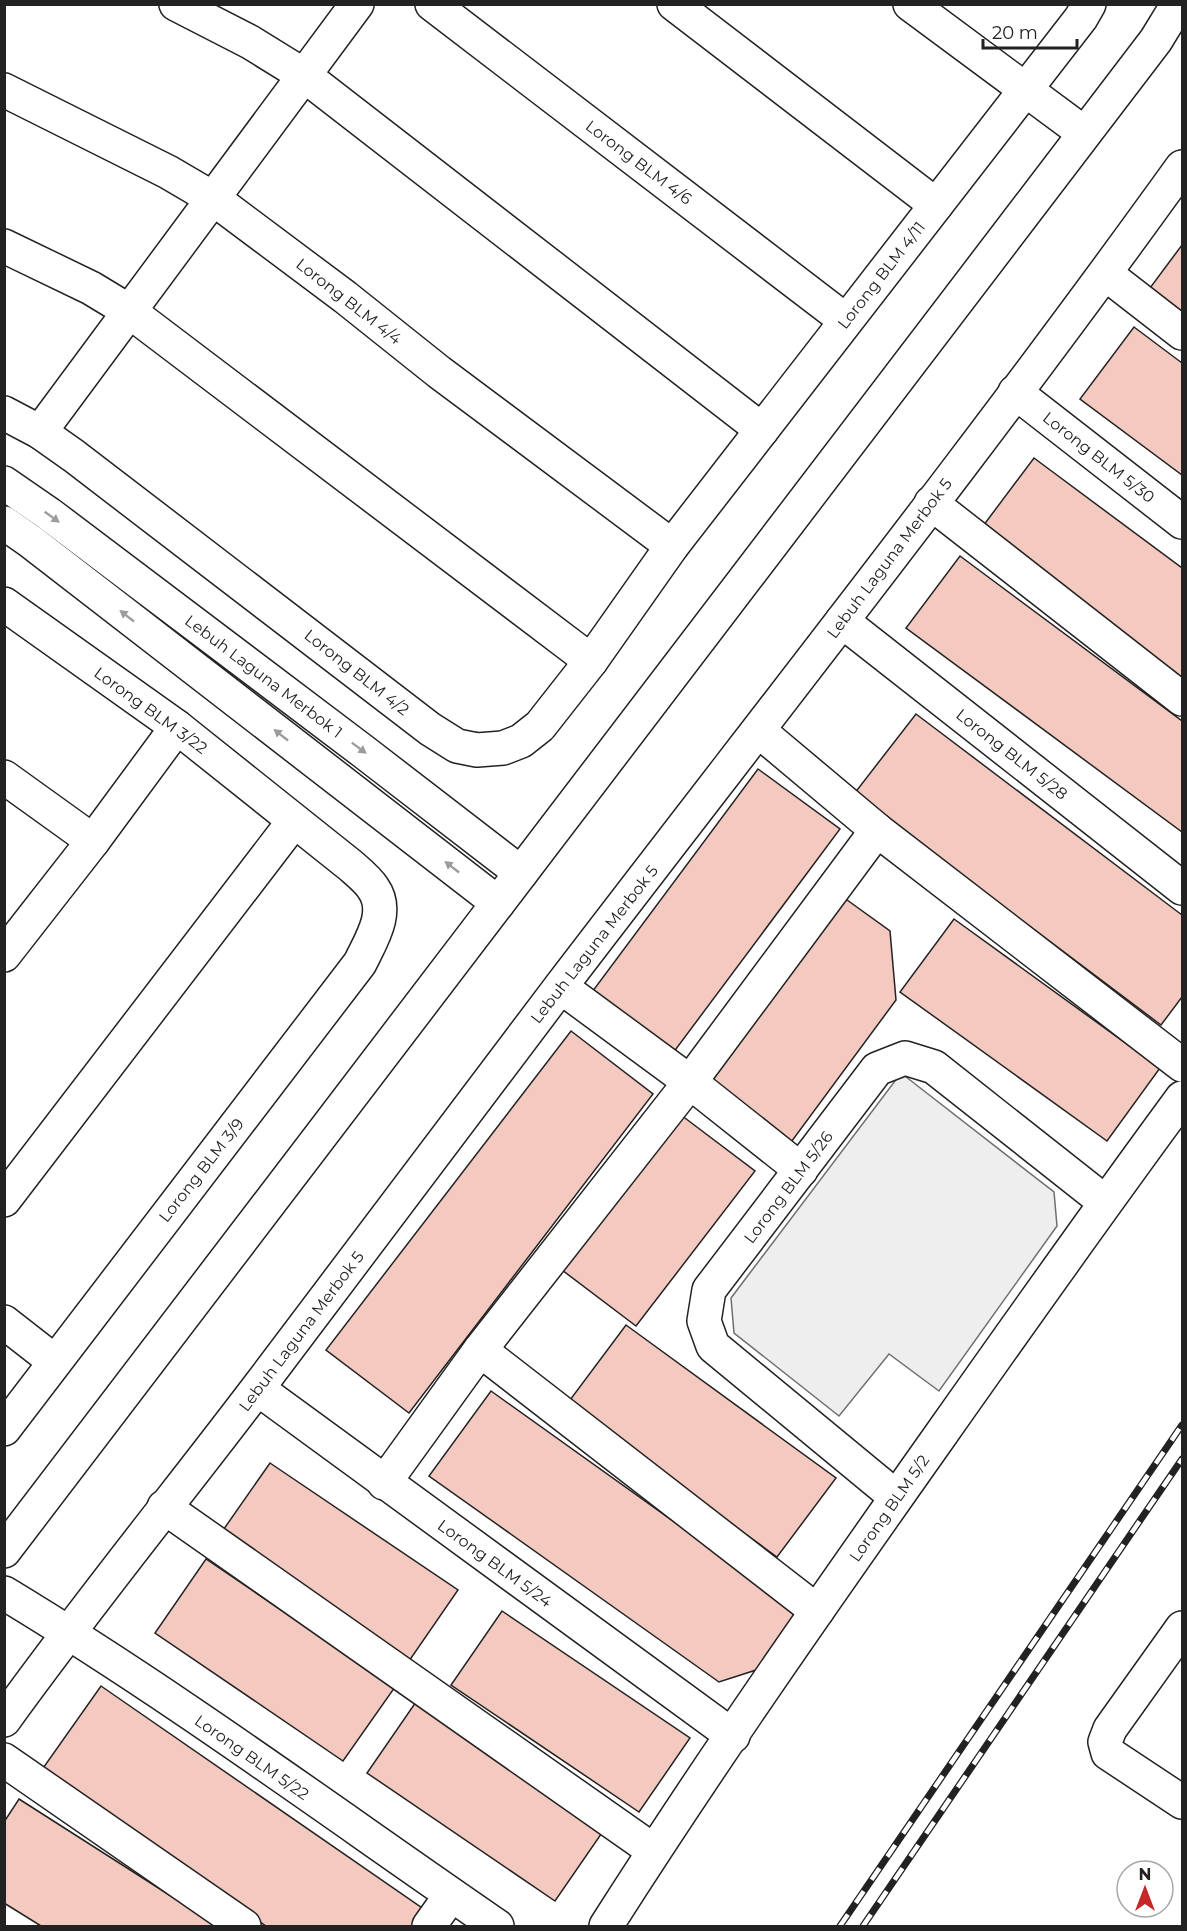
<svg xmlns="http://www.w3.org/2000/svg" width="1187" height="1931" font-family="Montserrat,sans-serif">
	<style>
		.green { fill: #eee; stroke: #6f6f6f; stroke-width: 1.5 }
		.building { fill: #f3c9c0; stroke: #222; stroke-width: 1.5 }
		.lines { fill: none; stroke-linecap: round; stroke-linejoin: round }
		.minor-casing { stroke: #222; stroke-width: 36 }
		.minor { stroke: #fff; stroke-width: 33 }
		.rail-casing { stroke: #222; stroke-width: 7 }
		.rail { stroke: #fff; stroke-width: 4.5; stroke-dasharray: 14; stroke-linecap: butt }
		.oneway { fill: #9c9c9c }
		.labels { text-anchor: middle; stroke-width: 4.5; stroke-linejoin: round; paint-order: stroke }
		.street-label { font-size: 16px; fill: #222; stroke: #fff }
	</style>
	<rect width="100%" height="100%" fill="#fff"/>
	<!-- green -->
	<polygon class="green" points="901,1073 1054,1192 1057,1226 939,1391 889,1354 839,1416 734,1333 731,1298"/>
	<!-- building -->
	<g class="building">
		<polygon points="1182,245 1182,324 1144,296"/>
		<polygon points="1134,327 1182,363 1182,475 1080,399"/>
		<polygon points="1034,458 1182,568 1182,680 980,530"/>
		<polygon points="960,556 1182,721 1182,832 906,628"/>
		<polygon points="916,714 1182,915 1182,997 1161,1025 854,794"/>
		<polygon points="758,769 840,829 673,1053 592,992"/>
		<polygon points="836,892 890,931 896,1000 786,1149 695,1083"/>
		<polygon points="954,919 1160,1068 1107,1141 900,992"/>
		<polygon points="571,1031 653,1094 409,1413 326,1350"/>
		<polygon points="677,1112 755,1171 636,1326 558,1267"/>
		<polygon points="626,1325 836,1478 777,1557 567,1404"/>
		<polygon points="491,1391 799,1611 756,1670 719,1682 429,1476"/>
		<polygon points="270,1463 458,1590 407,1664 219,1536"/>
		<polygon points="206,1559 395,1687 343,1761 155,1633"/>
		<polygon points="502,1611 690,1738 639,1812 451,1685"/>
		<polygon points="101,1686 425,1910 413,1926 266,1926 41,1771"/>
		<polygon points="418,1699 606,1827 555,1901 367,1773"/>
		<polygon points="19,1799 218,1926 41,1926 4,1903 4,1822"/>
	</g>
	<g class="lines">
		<!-- minor casing -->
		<g class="minor-casing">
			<g id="minor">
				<polyline points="176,4 250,42 305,76 762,430"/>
				<polyline points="432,4 845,320"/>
				<polyline points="674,4 936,205"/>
				<polyline points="910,4 1084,133"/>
				<polyline points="4,90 168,172 214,199 345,297 439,372 672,546"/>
				<polyline points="4,246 91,288 129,311 591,661"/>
				<polyline points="1106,274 1182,333"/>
				<polyline points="1015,392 1182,522"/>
				<polyline points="4,413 40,432 74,456 430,729 457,746 477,750 503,748 521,741 540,726 591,661 672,546 1081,18 1089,4"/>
				<polyline points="40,432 357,4"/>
				<polyline points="4,483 49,514 364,752 521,873"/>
				<polyline points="931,503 1182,699"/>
				<polyline points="4,523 30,541 498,903"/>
				<path d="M4 604 177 727 350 865C358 872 368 880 373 888 390 912 371 940 360 963L4 1429"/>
				<polyline points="842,621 1182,888"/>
				<polyline points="759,731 877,830"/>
				<polyline points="4,777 93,841"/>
				<polyline points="4,955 93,841 177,727"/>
				<polyline points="561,987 690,1082 801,1170"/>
				<polyline points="4,1200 294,821"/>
				<polyline points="4,1322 54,1361"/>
				<polyline points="480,1350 817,1611"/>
				<polyline points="258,1389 733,1736"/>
				<polyline points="384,1483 480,1350 690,1082 877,830 1182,1065"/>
				<polyline points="896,1497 713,1346 704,1321 709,1290 877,1069 905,1058 934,1067 1105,1202"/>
				<polyline points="164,1507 654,1851"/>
				<polyline points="4,1551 1156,40 1178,4"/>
				<path d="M4 1593C173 1695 334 1814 497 1926"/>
				<polyline points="1182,1628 1110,1729 1105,1742 1108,1753 1182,1802"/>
				<path d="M4 1720C86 1606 175 1497 260 1385 361 1253 460 1119 561 986 769 714 982 445 1182 167"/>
				<polyline points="4,1760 244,1926"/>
				<polyline points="429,1926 451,1895"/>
				<path d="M606 1926C711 1761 824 1600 937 1440 1018 1325 1099 1211 1182 1098"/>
			</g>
		</g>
		<!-- minor -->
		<use href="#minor" class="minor"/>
		<!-- rail casing -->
		<g class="rail-casing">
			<g id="rail">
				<polyline points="840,1926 1182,1425"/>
				<polyline points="863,1926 1182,1459"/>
			</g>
		</g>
		<!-- rail -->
		<use href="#rail" class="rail"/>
	</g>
	<!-- one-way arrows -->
	<defs><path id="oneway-solid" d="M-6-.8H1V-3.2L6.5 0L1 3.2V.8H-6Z" transform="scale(1.5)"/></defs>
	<g class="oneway">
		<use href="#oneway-solid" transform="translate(52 517) rotate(36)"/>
		<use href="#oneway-solid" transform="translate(127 616) rotate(-142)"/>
		<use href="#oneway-solid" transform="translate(281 735) rotate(-142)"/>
		<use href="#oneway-solid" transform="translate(359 748) rotate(37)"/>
		<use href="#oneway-solid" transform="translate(452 867) rotate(-142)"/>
	</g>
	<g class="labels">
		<!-- street labels -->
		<g class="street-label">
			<text transform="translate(639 162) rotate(37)" y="6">Lorong BLM 4/6</text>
			<text transform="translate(881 275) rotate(-52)" y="6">Lorong BLM 4/11</text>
			<text transform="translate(349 301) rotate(38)" y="6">Lorong BLM 4/4</text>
			<text transform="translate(1099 457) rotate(38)" y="6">Lorong BLM 5/30</text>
			<text transform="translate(889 558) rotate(-53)" y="6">Lebuh Laguna Merbok 5</text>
			<text transform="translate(357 672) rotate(38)" y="6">Lorong BLM 4/2</text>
			<text transform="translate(264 676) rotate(37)" y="6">Lebuh Laguna Merbok 1</text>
			<text transform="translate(151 710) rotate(36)" y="6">Lorong BLM 3/22</text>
			<text transform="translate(1012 754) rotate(38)" y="6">Lorong BLM 5/28</text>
			<text transform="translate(594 944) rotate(-52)" y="6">Lebuh Laguna Merbok 5</text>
			<text transform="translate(201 1170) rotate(-52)" y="6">Lorong BLM 3/9</text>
			<text transform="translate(788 1187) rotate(-53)" y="6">Lorong BLM 5/26</text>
			<text transform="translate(301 1331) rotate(-53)" y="6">Lebuh Laguna Merbok 5</text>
			<text transform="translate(889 1508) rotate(-55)" y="6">Lorong BLM 5/2</text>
			<text transform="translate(495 1563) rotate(36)" y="6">Lorong BLM 5/24</text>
			<text transform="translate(252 1757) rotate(35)" y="6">Lorong BLM 5/22</text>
		</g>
	</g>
	<!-- border -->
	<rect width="1187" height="1931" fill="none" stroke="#222222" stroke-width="12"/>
	<!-- north arrow -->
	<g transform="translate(1145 1889)"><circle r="28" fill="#ffffff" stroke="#a7a7a7" stroke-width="1.5"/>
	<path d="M0-4.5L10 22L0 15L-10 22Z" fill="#c62828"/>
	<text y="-9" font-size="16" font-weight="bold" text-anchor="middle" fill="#222222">N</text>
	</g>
	<!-- scale -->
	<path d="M983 39v9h94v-9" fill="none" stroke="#222222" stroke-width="3"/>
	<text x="992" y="39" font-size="18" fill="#222222" stroke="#ffffff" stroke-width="4.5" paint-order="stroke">20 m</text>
</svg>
